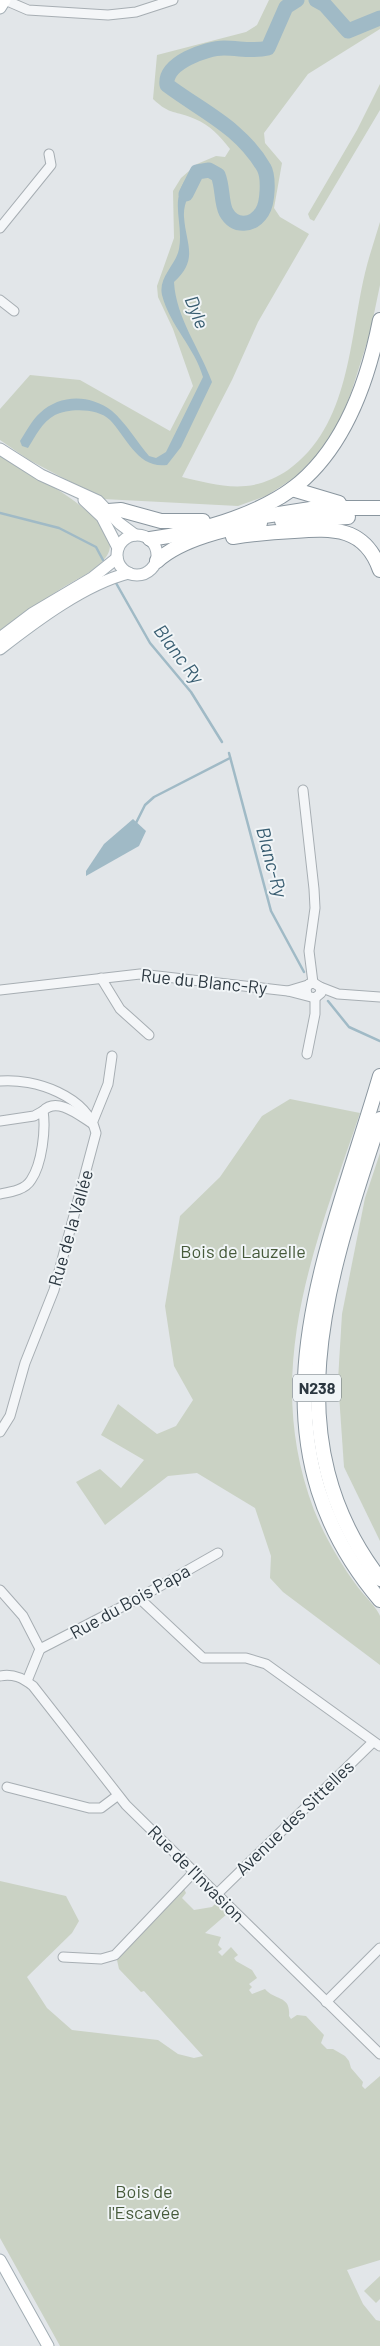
<svg xmlns="http://www.w3.org/2000/svg" width="380" height="2346" font-family="Barlow,sans-serif">
	<style>
		.green { fill: #cad2c4 }
		.water { fill: #a0bac6 }
		.lines { fill: none; stroke-linecap: round; stroke-linejoin: round }
		.stream { stroke: #a0bac6; stroke-width: 2.5 }
		.river { stroke: #a0bac6; stroke-width: 15 }
		.minor-casing { stroke: #a7aeb3; stroke-width: 11 }
		.major-casing { stroke: #a2adb4; stroke-width: 13 }
		.highway-casing { stroke: #8a969f; stroke-width: 16 }
		.minor { stroke: #f4f6f8; stroke-width: 9 }
		.major { stroke: #fff; stroke-width: 11 }
		.highway { stroke: #fff; stroke-width: 14 }
		.labels { text-anchor: middle; stroke-width: 4; stroke-linejoin: round; paint-order: stroke }
		.shield { fill: #f1f5f7; stroke: #667077; stroke-width: 1 }
		.shield-label { font-size: 16px; font-weight: bold; fill: #2b3740 }
		.street-label { font-size: 18px; fill: #2b3740; stroke: #f1f5f7 }
		.park-label { font-size: 18px; fill: #465a3a; stroke: #f1f5f7 }
		.water-label { font-size: 19px; font-style: italic; fill: #385d71; stroke: #f1f5f7 }
	</style>
	<rect width="100%" height="100%" fill="#e2e6e9"/>
	<!-- green -->
	<g class="green">
		<path d="M269 0H380V29L308 74 264 133 265 143 282 163 274 208 280 217 309 234 258 322 232 380 182 477C203 482 224 488 246 486 260 485 276 478 288 470 350 426 349 340 365 273 369 256 375 239 380 222V285L370 333 351 393 341 418 320 452 294 478 266 496 238 506 103 499 29 460 0 440V409L30 375 80 380 170 431 193 386 173 329 158 297 157 286 174 238 173 191 181 178 197 164 216 156 225 157 230 149C220 136 210 125 195 119 175 110 171 116 153 99L157 55 246 32 257 25Z"/>
		<polygon points="380,84 380,110 314,221 310,219 308,214 357,130"/>
		<path d="M0 456C22 469 132 523 106 557 95 572 74 580 59 590 39 603 19 618 0 633Z"/>
		<path d="M290 1099 360 1113C315 1246 261 1370 314 1510 325 1537 340 1563 357 1586 362 1593 378 1609 380 1616 380 1626 380 1654 380 1665L283 1592 270 1578 271 1556 255 1508 197 1473 168 1476 105 1525 76 1482 100 1469 121 1488 144 1460 101 1435 118 1404 157 1434 176 1426 193 1400 174 1366 165 1306 180 1216 220 1177 262 1116Z"/>
		<polygon points="380,1153 380,1541 344,1467 338,1380 342,1314 365,1198"/>
		<path d="M0 1881 66 1896 79 1921 72 1933 27 1977 47 2008 72 2030 158 2040 178 2054 194 2058 203 2056 144 1991 141 1992 119 1969 117 1960 183 1887 186 1893 182 1898 194 1910 212 1907 216 1903 227 1914 205 1933 221 1937 218 1945 222 1949 218 1952 222 1956 231 1947 238 1955 234 1958 236 1961 252 1970 257 1978 249 1984 252 1987 249 1990 252 1994 265 1989C275 2001 291 1995 289 2016L291 2019 297 2015 306 2016 324 2035 321 2043 327 2049H333L345 2056 349 2061 351 2068 363 2082 362 2086 365 2089 380 2076V2260L347 2270 363 2304 376 2320 380 2321V2346H60L0 2238Z"/>
		<polygon points="380,2276 380,2299 376,2303 364,2291"/>
	</g>
	<!-- water -->
	<g class="water">
		<path d="M189 175 196 180C190 192 183 204 184 217 186 245 199 259 174 282 176 318 200 349 212 382L181 447 167 465C138 469 127 438 110 420 98 408 69 408 55 415 42 422 35 437 28 448L22 446 20 441C26 432 32 420 40 413 60 394 90 394 112 411 126 423 137 442 149 456L156 458 166 452 203 377C195 348 170 326 162 295 158 277 176 265 179 249 184 221 168 201 189 175Z"/>
		<polygon points="133,819 146,831 139,846 86,876 86,871 104,844"/>
	</g>
	<g class="lines">
		<!-- stream -->
		<g class="stream">
			<polyline points="0,513 59,528 96,547 103,560"/>
			<polyline points="116,583 150,643 191,692 222,742"/>
			<polyline points="229,753 271,911 304,972"/>
			<polyline points="135,825 145,805 154,797 230,758"/>
			<polyline points="328,1001 349,1027 380,1041"/>
		</g>
		<!-- river -->
		<g class="river">
			<polyline points="316,0 325,5 348,31 380,18"/>
			<path d="M186 194 197 172 209 170 218 175C223 187 221 202 226 212 235 228 253 226 262 212 268 203 269 177 264 168 240 127 203 112 167 85 164 63 206 48 224 48 240 48 252 52 268 48L286 7 297 0"/>
		</g>
		<!-- minor casing -->
		<g class="minor-casing">
			<g id="minor">
				<polyline points="5,0 28,10 108,15 136,12 173,0"/>
				<polyline points="0,228 51,165 49,154"/>
				<polyline points="0,300 14,311"/>
				<polyline points="303,790 314,889 315,908 309,951 313,983"/>
				<polyline points="101,978 120,1009 149,1035"/>
				<polyline points="320,987 338,994 380,997"/>
				<polyline points="0,990 140,974 279,990 288,991 308,985"/>
				<polyline points="288,991 315,998 321,993 320,987 314,983 309,984 306,989 307,995"/>
				<polyline points="307,1054 315,1014 315,998"/>
				<path d="M0 1081C35 1078 87 1096 96 1133L54 1290 25 1363 10 1416 0 1432"/>
				<path d="M43 1111C57 1096 80 1116 93 1124"/>
				<path d="M0 1121 34 1116 43 1111C46 1129 42 1164 31 1180 25 1190 11 1192 0 1194"/>
				<polyline points="93,1121 108,1084 112,1056"/>
				<polyline points="0,1590 23,1616 40,1649 27,1681"/>
				<polyline points="139,1598 203,1658 246,1658 266,1664 380,1746"/>
				<polyline points="40,1649 139,1598 218,1553"/>
				<path d="M0 1676C13 1673 23 1678 33 1686L126 1805 380 2054"/>
				<polyline points="7,1787 89,1808 101,1808 117,1796"/>
				<polyline points="217,1894 373,1742"/>
				<polyline points="63,1957 101,1959 115,1955 194,1872"/>
				<polyline points="326,2002 380,1948"/>
			</g>
		</g>
		<!-- major casing -->
		<g class="major-casing">
			<g id="major">
				<polyline points="0,8 5,0"/>
				<polyline points="0,449 41,475 98,501 119,523 135,535"/>
				<polyline points="84,500 102,517 118,548"/>
				<circle cx="137" cy="555" r="20"/>
				<polyline points="0,638 33,613 92,578 117,558"/>
				<path d="M0 649C36 621 85 584 129 573"/>
				<polyline points="0,2260 48,2346"/>
			</g>
		</g>
		<!-- highway casing -->
		<g class="highway-casing">
			<g id="highway">
				<polyline points="292,489 339,503"/>
				<polyline points="108,511 121,510 161,521 203,521"/>
				<polyline points="246,519 317,508 380,508"/>
				<polyline points="282,521 348,517"/>
				<path d="M233 537C253 534 273 532 294 531 333 528 365 527 380 570"/>
				<path d="M150 539C195 533 255 516 292 489 344 450 368 381 380 320"/>
				<path d="M157 561C181 539 228 528 260 523"/>
				<path d="M380 1076C328 1253 240 1435 380 1600"/>
				<path d="M380 1119C330 1272 270 1436 380 1579"/>
			</g>
		</g>
		<!-- minor -->
		<use href="#minor" class="minor"/>
		<!-- major -->
		<use href="#major" class="major"/>
		<!-- highway -->
		<use href="#highway" class="highway"/>
	</g>
	<g class="labels">
		<!-- shield labels -->
		<rect class="shield" x="293" y="1374.5" width="48" height="27" rx="4"/>
		<g class="shield-label">
			<text x="317" y="1394">N238</text>
		</g>
		<!-- street labels -->
		<g class="street-label">
			<text transform="translate(204 982) rotate(6)" y="6">Rue du Blanc-Ry</text>
			<text transform="translate(71 1228) rotate(-74)" y="6">Rue de la Vallée</text>
			<text transform="translate(130 1602) rotate(-29)" y="6">Rue du Bois Papa</text>
			<text transform="translate(295 1818) rotate(-44)" y="6">Avenue des Sittelles</text>
			<text transform="translate(196 1874) rotate(45)" y="6">Rue de l'Invasion</text>
		</g>
		<!-- park labels -->
		<g class="park-label">
			<text x="243" y="1258">Bois de Lauzelle</text>
			<text x="144" y="2198">Bois de<tspan x="144" dy="21">l'Escavée</tspan></text>
		</g>
		<!-- water labels -->
		<g class="water-label">
			<text transform="translate(197 312) rotate(68)" y="7">Dyle</text>
			<text transform="translate(179 654) rotate(53)" y="7">Blanc Ry</text>
			<text transform="translate(272 862) rotate(75)" y="7">Blanc-Ry</text>
		</g>
	</g>
</svg>
